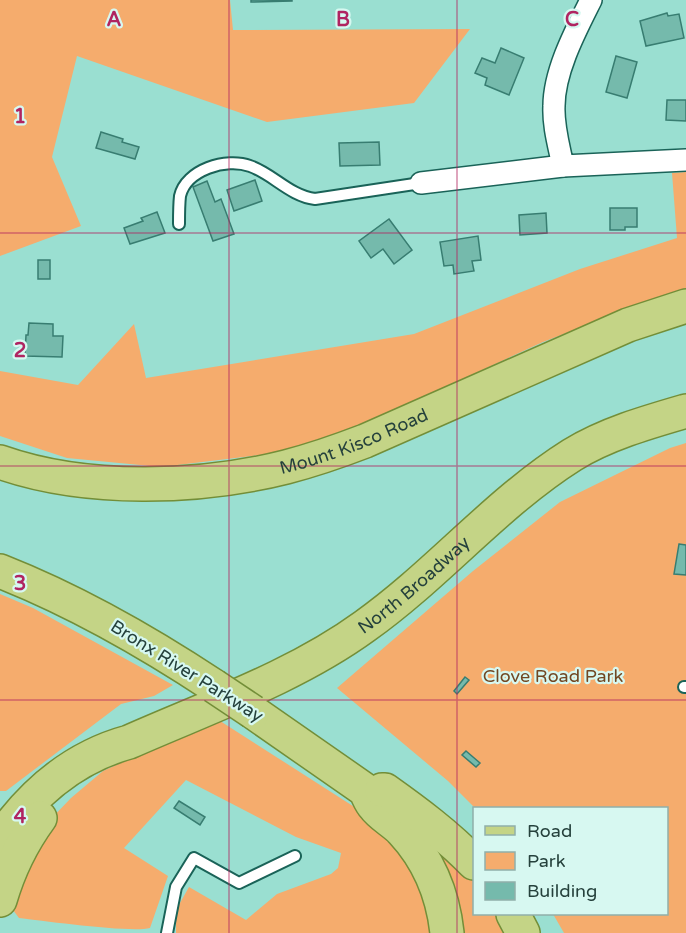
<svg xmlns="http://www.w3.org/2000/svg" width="686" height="933" font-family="'Varela Round',sans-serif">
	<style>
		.green { fill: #f5ac6d }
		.building { fill: #75baac; stroke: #387d71; stroke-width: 1.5 }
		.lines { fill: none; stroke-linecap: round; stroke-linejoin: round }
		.lane-casing { stroke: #1a6358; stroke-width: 14 }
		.street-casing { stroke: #1a6358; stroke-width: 24 }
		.primary-casing { stroke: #738e38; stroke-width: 36 }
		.lane { stroke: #fff; stroke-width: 10 }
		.street { stroke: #fff; stroke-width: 21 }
		.primary { stroke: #c4d486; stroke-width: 33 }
		.primary-bridge-casing { stroke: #738e38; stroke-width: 36; stroke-linecap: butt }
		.primary-bridge { stroke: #c4d486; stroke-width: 33 }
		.grid { fill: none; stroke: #b02461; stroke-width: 1.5; stroke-opacity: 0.55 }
		.labels { text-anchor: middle; stroke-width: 4.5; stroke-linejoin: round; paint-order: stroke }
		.street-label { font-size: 18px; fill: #25413c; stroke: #d7f8f1 }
		.park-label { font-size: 18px; fill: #714722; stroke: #d7f8f1 }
		.grid-label { font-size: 20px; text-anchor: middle; font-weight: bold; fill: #b02461; stroke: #d7f8f1; stroke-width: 4.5; stroke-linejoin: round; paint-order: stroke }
	</style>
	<rect width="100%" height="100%" fill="#9adfd1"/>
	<!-- green -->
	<g class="green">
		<polygon points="0,0 230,0 233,30 470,29 414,103 267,122 77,56 52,157 81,226 0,256"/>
		<polygon points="686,172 686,288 670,293 543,342 378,418 284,452 161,467 67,458 0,436 0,371 78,385 134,324 146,378 414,334 580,269 677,238 672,173"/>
		<polygon points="686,443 686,933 564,933 553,914 666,914 666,808 475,808 448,781 337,688 473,571 560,502 670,448"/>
		<polygon points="0,594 33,608 173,685 154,696 121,704 6,791 0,791"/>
		<path d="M217 719 356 808 417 868 436 933H176V910L189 887 246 920 277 894 331 874 338 868 341 853 296 837 186 780 124 848 168 876 150 928C131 933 45 921 19 918L13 910 12 898 48 822 71 798 103 771Z"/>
		<polygon points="393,812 474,878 474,914 501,914 511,933 454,933"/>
	</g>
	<!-- building -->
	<g class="building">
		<polygon points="251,0 292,0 292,1 251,2"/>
		<polygon points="667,13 668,16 679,14 684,38 646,46 640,21"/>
		<polygon points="501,48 524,58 509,95 485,85 487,78 475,73 482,58 495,63"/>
		<polygon points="616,56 637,62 627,98 606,92"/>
		<polygon points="667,100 686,100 686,121 666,120"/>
		<polygon points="101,132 123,139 122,142 139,147 135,159 96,148"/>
		<polygon points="379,142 380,165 340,166 339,143"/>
		<polygon points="255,180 262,201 234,211 227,190"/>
		<polygon points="207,181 215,202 221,199 234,234 213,241 193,187"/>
		<polygon points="610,208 637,208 637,227 625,227 625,230 610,230"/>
		<polygon points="157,212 165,233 130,244 124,228 143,221 141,218"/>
		<polygon points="546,213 547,233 520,235 519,215"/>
		<polygon points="389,219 412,250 394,264 383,249 371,258 359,241"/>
		<polygon points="478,236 481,260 472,261 474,271 454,274 453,265 444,266 440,242"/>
		<rect x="38" y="260" width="12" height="19"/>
		<polygon points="29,323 53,324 53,336 63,336 62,357 25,356 26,335 28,335"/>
		<polygon points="679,544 686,545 686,575 674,574"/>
		<polygon points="465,677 469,680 457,694 454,691"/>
		<polygon points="466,751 480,763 476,767 462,755"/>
		<polygon points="179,801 205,817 200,825 174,808"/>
	</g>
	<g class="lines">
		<!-- lane casing -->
		<g class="lane-casing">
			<g id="lane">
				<path d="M179 224C179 215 179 205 180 196 186 170 226 157 250 166 273 174 290 196 315 199L421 183"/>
				<polyline points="684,687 686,687"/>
				<polyline points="167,933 176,887 194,858 239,883 295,856"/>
			</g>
		</g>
		<!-- street casing -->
		<g class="street-casing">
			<g id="street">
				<path d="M591 0C576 30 554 71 554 106 553 126 559 146 563 166L686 160"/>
				<polyline points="421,183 563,166"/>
			</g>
		</g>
		<!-- primary casing -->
		<g class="primary-casing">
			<g id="primary">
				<path id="s1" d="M0 462C85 492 199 489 286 467 313 460 339 451 365 441L628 325 686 306"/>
				<path d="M0 571C76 601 146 641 214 686"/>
				<path d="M253 712 365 790C368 795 370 802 374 806 381 816 394 822 402 831 429 860 443 895 447 933"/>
				<path d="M382 790H385C416 812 447 835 474 863"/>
				<path id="s2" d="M0 839C32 793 74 757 129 742 208 707 295 677 365 626 438 574 496 503 572 455 606 434 648 422 686 411"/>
				<path d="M0 900C9 869 21 844 40 818"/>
				<polyline points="513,914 523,933"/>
			</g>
		</g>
		<!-- lane -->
		<use href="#lane" class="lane"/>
		<!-- street -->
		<use href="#street" class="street"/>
		<!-- primary -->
		<use href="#primary" class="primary"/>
		<!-- primary-bridge casing -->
		<g class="primary-bridge-casing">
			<polyline id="primary-bridge" points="214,686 253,712"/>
		</g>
		<!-- primary-bridge -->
		<use href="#primary-bridge" class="primary-bridge"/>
	</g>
	<!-- grid -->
	<path class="grid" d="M229 0V933M457 0V933M0 233H686M0 466H686M0 700H686"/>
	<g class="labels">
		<!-- street labels -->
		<g class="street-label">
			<text dy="6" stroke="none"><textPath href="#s1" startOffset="362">Mount Kisco Road</textPath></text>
			<text dy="6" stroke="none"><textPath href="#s2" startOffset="492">North Broadway</textPath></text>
			<text transform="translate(187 671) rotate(32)" y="6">Bronx River Parkway</text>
		</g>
		<!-- park labels -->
		<g class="park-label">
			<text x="553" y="682">Clove Road Park</text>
		</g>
	</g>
	<g class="grid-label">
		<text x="114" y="26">A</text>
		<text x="343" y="26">B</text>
		<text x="572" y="26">C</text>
		<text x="20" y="123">1</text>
		<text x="20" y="357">2</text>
		<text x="20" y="590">3</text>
		<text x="20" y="823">4</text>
	</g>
	<!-- legend -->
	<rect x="473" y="807" width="195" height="108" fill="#d7f8f1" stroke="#90afa9" stroke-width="1.5"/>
	<rect x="485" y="826" width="30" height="9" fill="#c4d486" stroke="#90afa9" stroke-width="1.5"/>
	<text x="527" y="837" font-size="18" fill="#25413c">Road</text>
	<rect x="485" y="852" width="30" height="18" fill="#f5ac6d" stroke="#90afa9" stroke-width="1.5"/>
	<text x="527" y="867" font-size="18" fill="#25413c">Park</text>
	<rect x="485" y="882" width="30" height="18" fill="#75baac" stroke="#90afa9" stroke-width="1.5"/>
	<text x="527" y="897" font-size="18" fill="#25413c">Building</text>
</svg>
